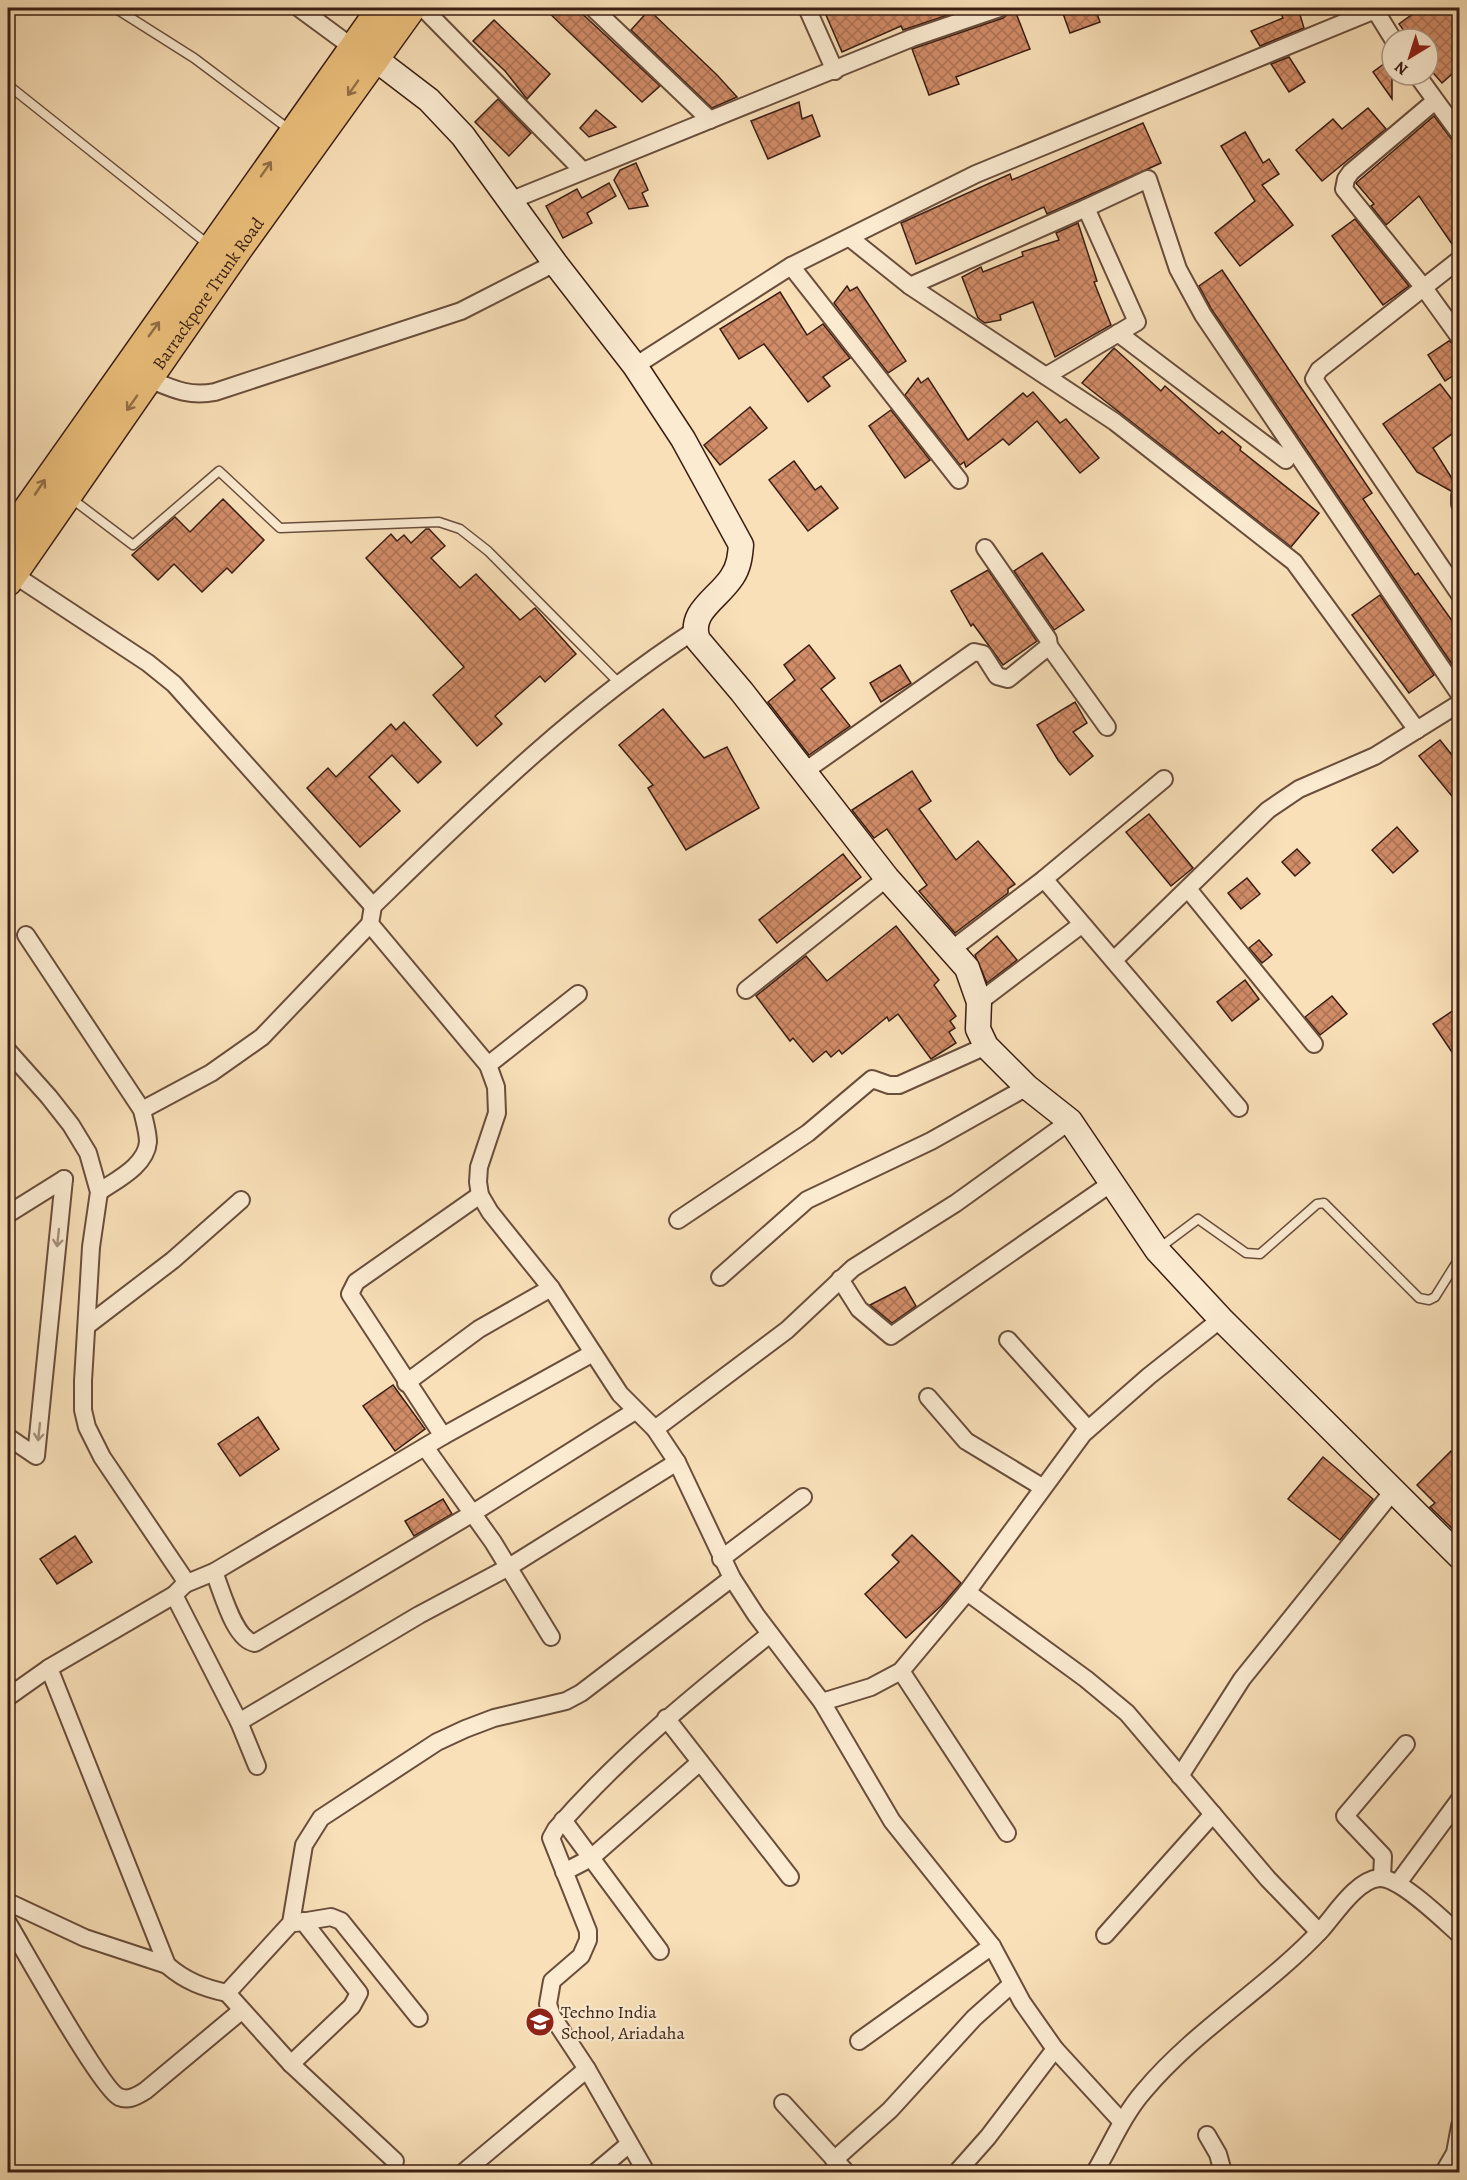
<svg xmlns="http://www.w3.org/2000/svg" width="1467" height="2180" font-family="Alegreya,serif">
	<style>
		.building { fill: url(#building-cross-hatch); stroke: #3a1e13; stroke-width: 1.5 }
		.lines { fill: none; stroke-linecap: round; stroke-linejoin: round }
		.lane-casing { stroke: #6a4e3c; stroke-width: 11 }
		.street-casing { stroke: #6a4e3c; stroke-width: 20 }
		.secondary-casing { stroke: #3a1e13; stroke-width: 27 }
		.primary-casing { stroke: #3a1e13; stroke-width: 30 }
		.lane { stroke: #fbebd1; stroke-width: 8 }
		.street { stroke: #fbebd1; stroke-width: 16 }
		.secondary { stroke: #fbebd1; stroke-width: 24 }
		.primary { stroke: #ecc07c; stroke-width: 27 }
		.oneway { stroke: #936f48 }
		.oneway2 { stroke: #a48f7c }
		.labels { text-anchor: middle; stroke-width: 4.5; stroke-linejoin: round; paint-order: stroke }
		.street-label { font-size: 18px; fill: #3a1e13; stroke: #fbebd1 }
		.poi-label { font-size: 18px; fill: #3a1e13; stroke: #fbebd1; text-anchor: start }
	</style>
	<defs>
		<pattern id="building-cross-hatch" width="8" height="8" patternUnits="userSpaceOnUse" patternTransform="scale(1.5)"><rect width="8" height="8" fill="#d18c68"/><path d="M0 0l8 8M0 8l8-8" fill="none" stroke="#ab7254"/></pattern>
	</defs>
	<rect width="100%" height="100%" fill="#f9e0b8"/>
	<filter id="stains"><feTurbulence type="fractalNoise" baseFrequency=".00333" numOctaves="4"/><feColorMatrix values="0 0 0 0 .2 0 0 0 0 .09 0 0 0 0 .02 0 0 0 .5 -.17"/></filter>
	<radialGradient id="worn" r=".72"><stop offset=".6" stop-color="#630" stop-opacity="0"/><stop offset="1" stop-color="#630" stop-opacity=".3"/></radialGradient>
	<!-- building -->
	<g class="building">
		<polygon points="544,8 576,8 660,86 642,102"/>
		<polygon points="823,8 969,8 903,30 901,26 842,52"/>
		<polygon points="1010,8 1014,8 1030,49 956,77 959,84 929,95 912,49 1003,18 1008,14"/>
		<polygon points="1061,8 1095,8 1100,22 1070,33"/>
		<polygon points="1298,8 1304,28 1260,46 1251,31 1283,18 1281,14"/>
		<polygon points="1421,8 1460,8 1460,67 1442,83 1428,67 1428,39 1410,39 1399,24"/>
		<polygon points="649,10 717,75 737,97 712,108 631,30"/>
		<polygon points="494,20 550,74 527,99 505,71 473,41"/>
		<polygon points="1289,57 1305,82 1289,92 1271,64"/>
		<polygon points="1392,58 1392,99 1373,72"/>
		<polygon points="498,99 531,133 509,156 475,122"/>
		<polygon points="799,102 802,119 812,115 820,136 768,159 751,121"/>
		<polygon points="1368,108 1386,129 1322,181 1296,150 1333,119 1342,129"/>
		<polygon points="596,110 616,127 589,137 580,128"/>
		<polygon points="1434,116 1452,140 1460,144 1460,249 1456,250 1419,196 1386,225 1371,206 1374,204 1356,183"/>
		<polygon points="1143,123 1161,163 1047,214 1044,207 916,264 901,223 1010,174 1012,180"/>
		<polygon points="1245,132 1263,163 1269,159 1279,174 1262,185 1293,225 1240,266 1215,233 1255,201 1221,146"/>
		<polygon points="636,163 648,190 642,193 648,206 629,209 614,180 620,170"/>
		<polygon points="609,183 616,196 587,213 592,223 563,238 546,206 577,189 582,198"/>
		<polygon points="1355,219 1409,286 1383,305 1332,236"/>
		<polygon points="1078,223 1097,281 1094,282 1111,325 1055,357 1033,302 1000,315 1001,320 985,323 978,318 962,277 981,267 983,272 1023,256 1022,252 1059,240 1056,233"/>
		<polygon points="1222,270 1372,493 1363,499 1415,575 1418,573 1460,632 1460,676 1212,310 1199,286"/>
		<polygon points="847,286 850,291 857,287 906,361 888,373 834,303"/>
		<polygon points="780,292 807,335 823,324 850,358 823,377 830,386 808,402 764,344 739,359 720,329"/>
		<polygon points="1449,341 1460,348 1460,371 1445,381 1428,355"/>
		<polygon points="1114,348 1161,391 1165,386 1219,434 1222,431 1241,447 1240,450 1319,513 1291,547 1082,383"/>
		<polygon points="918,378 921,383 928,378 968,440 1023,393 1027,397 1033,392 1060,423 1066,419 1099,458 1080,473 1037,421 1009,445 1003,439 966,467 964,462 960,465 905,395"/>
		<polygon points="1440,384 1460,410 1460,428 1433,448 1456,485 1451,491 1417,472 1383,424"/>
		<polygon points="750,407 767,428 720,465 704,445"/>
		<polygon points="891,410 930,460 905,478 869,426"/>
		<polygon points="794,461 815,490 821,486 838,508 808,531 769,480"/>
		<polygon points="223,499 264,540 232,573 227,568 202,592 174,564 158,580 132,555 175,517 190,532"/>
		<polygon points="426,529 429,529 445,546 431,558 460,588 476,574 520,620 535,608 576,654 545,682 540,676 495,716 502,724 477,746 433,695 464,667 366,558 391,534 397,541 404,535 411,543"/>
		<polygon points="1042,553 1084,610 1054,630 1014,571"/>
		<polygon points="988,570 1037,641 1003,665 973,624 971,626 951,591"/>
		<polygon points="1380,595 1434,675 1409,693 1352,615"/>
		<polygon points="809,645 835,678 821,689 850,726 809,755 768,702 795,680 784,665"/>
		<polygon points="900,665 911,683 881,702 870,683"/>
		<polygon points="1075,702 1087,723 1073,732 1093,756 1070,775 1058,760 1037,725"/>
		<polygon points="663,709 704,758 727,747 759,808 686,850 648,788 653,785 619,745"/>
		<polygon points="404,722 441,762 418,783 392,755 369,777 400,811 360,847 307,788 328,768 336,777 391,724 396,730"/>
		<polygon points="1440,740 1460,765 1460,806 1419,756"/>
		<polygon points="912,771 931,801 919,809 956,860 978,841 1015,884 1008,889 1008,893 955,933 919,891 927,885 887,829 874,838 852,810"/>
		<polygon points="1149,814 1193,868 1171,886 1126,832"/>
		<polygon points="1397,827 1418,851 1393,873 1372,850"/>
		<polygon points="1297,849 1310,863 1295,876 1282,862"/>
		<polygon points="843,854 861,877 777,943 759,920"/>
		<polygon points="1247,878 1260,894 1241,909 1228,893"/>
		<polygon points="896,926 939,980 934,985 956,1016 950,1021 955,1028 949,1032 956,1043 931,1059 898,1014 889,1021 887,1017 842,1054 839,1050 831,1057 826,1051 813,1062 793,1038 790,1041 756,996 806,956 827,981"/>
		<polygon points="997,936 1017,960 987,983 975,955"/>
		<polygon points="1259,940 1272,955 1262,963 1249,948"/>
		<polygon points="1245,980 1259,999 1232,1021 1217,1002"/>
		<polygon points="1332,996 1347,1014 1320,1035 1305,1017"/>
		<polygon points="1460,1006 1460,1064 1433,1024"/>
		<polygon points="905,1287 916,1306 892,1323 870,1305"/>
		<polygon points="393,1385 425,1429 395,1451 363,1406"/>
		<polygon points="258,1417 279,1449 240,1476 218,1444"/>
		<polygon points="1451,1451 1460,1460 1460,1536 1430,1507 1435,1503 1417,1485"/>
		<polygon points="1323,1457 1373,1499 1340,1540 1288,1499"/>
		<polygon points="443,1499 452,1514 414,1536 405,1521"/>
		<polygon points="912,1535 961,1583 942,1605 906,1638 865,1594 899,1562 892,1555"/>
		<polygon points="75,1536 92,1562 57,1584 40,1559"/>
	</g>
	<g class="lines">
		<!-- lane casing -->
		<g class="lane-casing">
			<g id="lane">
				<polyline points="115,8 194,58 290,130"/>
				<polyline points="8,85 209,245"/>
				<polyline points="72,499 133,545 219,471 280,528 439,522 460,529 488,551 619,683"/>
				<polyline points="1158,1249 1198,1219 1246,1253 1260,1254 1317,1204 1324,1203 1419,1298 1429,1300 1435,1297 1460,1257"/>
			</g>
		</g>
		<!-- street casing -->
		<g class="street-casing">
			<g id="street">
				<polyline points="299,8 352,47"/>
				<polyline points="423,8 582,170"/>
				<polyline points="593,8 710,120"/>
				<polyline points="807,8 835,71"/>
				<polyline points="1417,75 1460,134"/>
				<polyline points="1435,101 1351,172 1346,179 1344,189 1424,288 1460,338"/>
				<polyline points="512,200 912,38 1000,8"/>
				<polyline points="1086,208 1148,179 1178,269 1203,315 1460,695"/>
				<polyline points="850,238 910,286 1115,422 1294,562 1417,730"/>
				<polyline points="1460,259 1319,370 1314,379 1460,595"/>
				<polyline points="791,266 959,480"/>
				<polyline points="910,286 1086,208 1137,322 1046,376"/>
				<polyline points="1118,333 1286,460"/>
				<polyline points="635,366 791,266 976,174 1375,10 1393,39"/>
				<path d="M149 379C173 389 189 397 215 392L461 311 555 263"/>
				<polyline points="1460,495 1460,504"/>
				<polyline points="13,574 148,663 174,684 373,906"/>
				<path d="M694 631C575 708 474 808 373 906L370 924 488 1065 496 1087 497 1113 479 1167 478 1182 480 1195 490 1212 551 1288 620 1394 655 1429 677 1462 732 1578 756 1615 822 1702 892 1821 992 1946 1022 2002 1055 2049 1122 2122"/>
				<polyline points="1049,646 1107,727"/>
				<polyline points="805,771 974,652 983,654 997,676 1008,679 1049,646 1048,639 985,548"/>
				<polyline points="1044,879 1239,1108"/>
				<polyline points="1188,889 1314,1044"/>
				<path d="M26 935 142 1110C144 1120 148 1132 148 1142 146 1166 116 1180 99 1192"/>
				<polyline points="951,950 1044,879 1164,779"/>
				<polyline points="1114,960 1268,810 1299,789 1375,756 1460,703"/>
				<polyline points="746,990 887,878"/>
				<polyline points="979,1002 1081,925"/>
				<polyline points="8,1051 49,1097 71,1125 88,1153 99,1192 91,1247 83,1381 83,1410 87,1427 102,1457 183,1577 185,1584 174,1595 49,1668 8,1697"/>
				<polyline points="488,1065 578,994"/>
				<polyline points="142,1110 211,1073 262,1037 370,924"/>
				<polyline points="8,1214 64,1179"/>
				<polyline points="678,1220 808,1133 872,1079 889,1085 899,1085 986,1046"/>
				<polyline points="720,1277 807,1200 931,1141 1027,1087"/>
				<polyline points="840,1279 859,1309 891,1336 1113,1182"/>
				<polyline points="88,1325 173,1260 241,1200"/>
				<polyline points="1008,1340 1088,1429"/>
				<polyline points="406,1383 479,1329 551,1288"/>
				<polyline points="928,1397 966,1441 1042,1487"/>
				<polyline points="655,1429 787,1330 853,1268 956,1203 1070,1121"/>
				<polyline points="443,1436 350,1294 356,1282 480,1195"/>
				<polyline points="8,1437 36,1456 64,1179"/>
				<polyline points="425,1447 493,1542 551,1637"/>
				<polyline points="721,1559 803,1497"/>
				<path d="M214 1572C222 1591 234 1640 255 1643L473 1513 635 1411"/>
				<polyline points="185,1584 214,1572 443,1436 593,1353"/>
				<polyline points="967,1592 1086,1679 1127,1713 1268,1879 1319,1932"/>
				<polyline points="174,1595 239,1722 257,1766"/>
				<polyline points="901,1671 1007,1833"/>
				<polyline points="822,1702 871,1687 901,1671 967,1592 1083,1434 1149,1376 1221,1319"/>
				<polyline points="666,1718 790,1877"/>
				<polyline points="239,1722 419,1615 509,1567 677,1462"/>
				<polyline points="1180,1776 1242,1679 1394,1490"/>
				<polyline points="563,1820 660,1951"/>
				<polyline points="564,1872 591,1858 700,1762"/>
				<polyline points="1382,1878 1383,1856 1345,1816 1406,1744"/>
				<polyline points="1398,1883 1460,1799"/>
				<polyline points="8,1902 85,1938 167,1965 49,1668"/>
				<path d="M8 1923C23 1948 102 2090 119 2097 129 2101 136 2096 145 2091L241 2011"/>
				<polyline points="295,1923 331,1917 341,1921 419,2018"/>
				<polyline points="1105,1935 1213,1814"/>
				<path d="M167 1965C185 1981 204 1988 227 1993"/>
				<polyline points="859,2041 992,1946"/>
				<polyline points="291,2064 352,2006 359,1993 303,1921"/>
				<polyline points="783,2103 846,2172"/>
				<polyline points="1207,2135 1218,2154 1223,2172"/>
				<polyline points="834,2160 890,2110 974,2018 1012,1984"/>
				<polyline points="395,2161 291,2064 227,1993 291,1923 304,1845 321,1818 437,1742 465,1729 494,1718 566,1701 581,1693 732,1578"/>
				<polyline points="464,2172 587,2069"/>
				<polyline points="596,2172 628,2145"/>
				<path d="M646 2172 587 2069 552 2016 548 2004 552 1981 581 1956 588 1940V1931L551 1838 556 1829C620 1755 694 1695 770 1634"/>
				<polyline points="957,2172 988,2137 1055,2049"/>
				<path d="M1095 2172C1111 2145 1123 2115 1144 2091 1196 2029 1267 1988 1322 1929 1336 1913 1357 1880 1379 1878 1400 1877 1443 1920 1460 1935"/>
				<polyline points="1444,2172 1455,2153 1460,2126"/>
			</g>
		</g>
		<!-- secondary casing -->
		<g class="secondary-casing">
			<path id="secondary" d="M360 51 374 58 429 100 463 136 555 263 635 366 683 439 741 545C740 556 739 567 732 577 719 598 687 612 698 640L742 692 887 878 967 968 979 1002 978 1029 986 1046 1027 1087 1070 1121 1157 1250 1221 1319 1460 1557"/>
		</g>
		<!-- primary casing -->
		<g class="primary-casing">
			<g id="primary">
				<polyline points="8,536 381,8"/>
				<path id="s1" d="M8 582 240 247 412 8"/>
			</g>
		</g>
		<!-- lane -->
		<use href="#lane" class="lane"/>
		<!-- street -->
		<use href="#street" class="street"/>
		<!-- secondary -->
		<use href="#secondary" class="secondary"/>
		<!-- primary -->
		<use href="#primary" class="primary"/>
	</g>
	<!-- one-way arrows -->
	<defs><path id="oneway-shaft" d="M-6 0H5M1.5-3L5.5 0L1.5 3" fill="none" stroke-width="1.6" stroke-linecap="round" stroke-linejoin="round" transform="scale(1.5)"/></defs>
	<g class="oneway">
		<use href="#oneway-shaft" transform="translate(353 88) rotate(125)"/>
		<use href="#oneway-shaft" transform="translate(266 169) rotate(-55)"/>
		<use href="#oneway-shaft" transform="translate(154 329) rotate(-54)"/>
		<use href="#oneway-shaft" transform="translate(132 403) rotate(125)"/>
		<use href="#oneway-shaft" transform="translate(40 487) rotate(-56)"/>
	</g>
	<g class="oneway2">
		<use href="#oneway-shaft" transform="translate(58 1238) rotate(96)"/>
		<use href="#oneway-shaft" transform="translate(39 1432) rotate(96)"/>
	</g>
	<!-- icons -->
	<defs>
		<g id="school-disc" transform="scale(1.5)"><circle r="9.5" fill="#8f2418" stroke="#fbebd1"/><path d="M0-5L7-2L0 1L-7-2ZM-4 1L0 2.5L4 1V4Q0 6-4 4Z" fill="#fff"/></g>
	</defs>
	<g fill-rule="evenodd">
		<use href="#school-disc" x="540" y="2022"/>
	</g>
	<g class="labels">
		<!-- street labels -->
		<g class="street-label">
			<text dy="6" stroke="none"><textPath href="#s1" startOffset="351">Barrackpore Trunk Road</textPath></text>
		</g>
		<!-- poi labels -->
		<g class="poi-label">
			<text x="561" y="2018">Techno India<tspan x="561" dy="21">School, Ariadaha</tspan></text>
		</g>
	</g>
	<!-- margin -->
	<rect width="1467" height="2180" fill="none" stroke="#f9e0b8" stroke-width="30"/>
	<rect x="9" y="9" width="1449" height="2162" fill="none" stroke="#3a1e13" stroke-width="3"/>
	<rect x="15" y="15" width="1437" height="2150" fill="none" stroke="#3a1e13" stroke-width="1.5"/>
	<!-- north arrow -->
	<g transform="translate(1410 57) rotate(218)"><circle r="28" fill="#fbebd1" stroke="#ae9985" stroke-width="1.5"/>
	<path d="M0-4.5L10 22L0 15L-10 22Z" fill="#8f2418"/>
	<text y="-9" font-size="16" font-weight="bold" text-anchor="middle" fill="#3a1e13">N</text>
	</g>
	<rect width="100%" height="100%" filter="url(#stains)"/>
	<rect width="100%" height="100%" fill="url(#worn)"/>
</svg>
